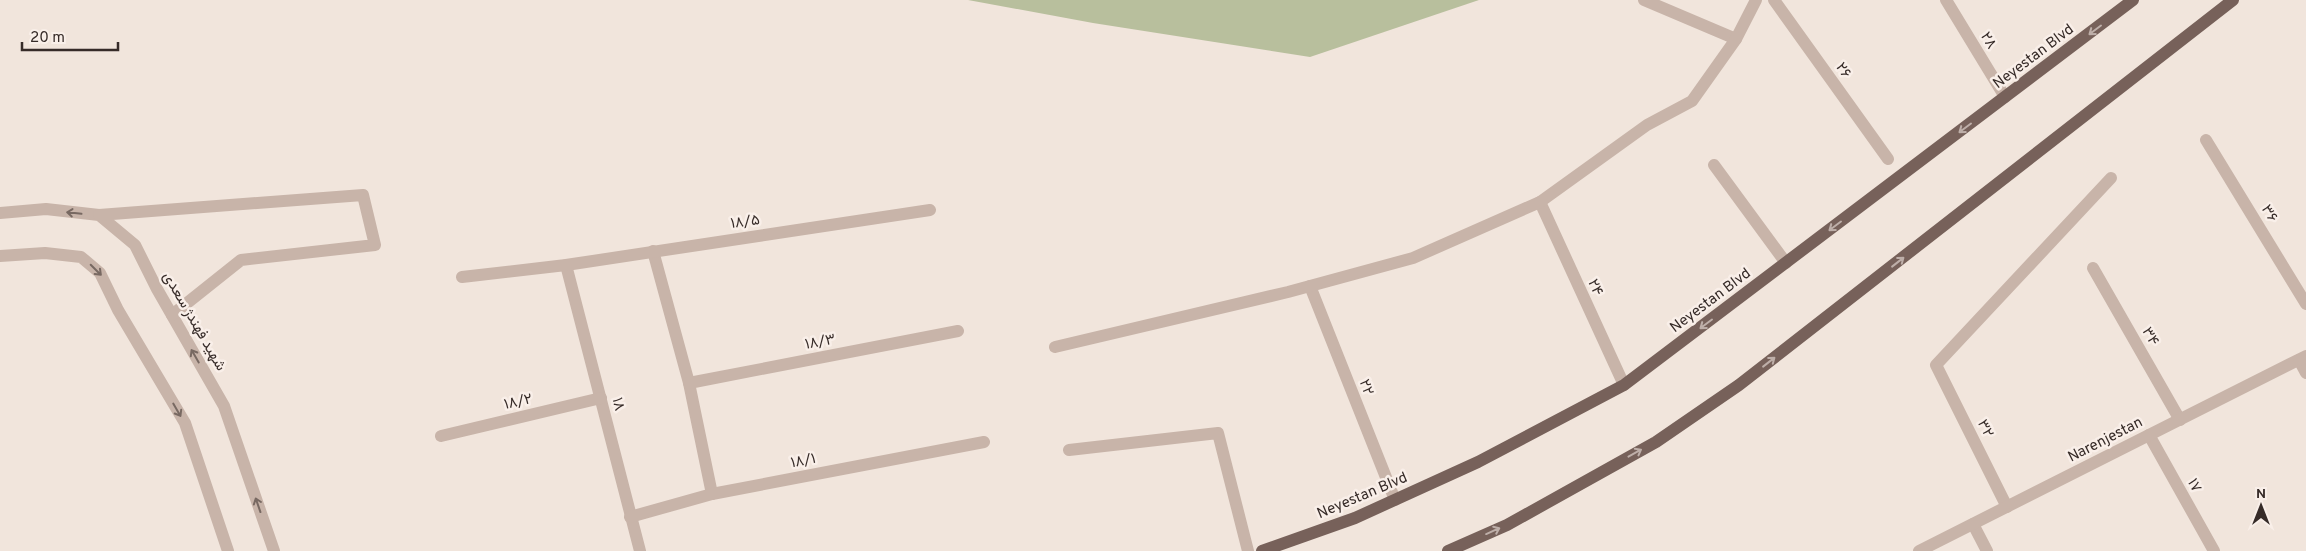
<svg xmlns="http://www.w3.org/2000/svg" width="2306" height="551" font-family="Overpass,Vazirmatn,sans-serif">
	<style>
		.green { fill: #b8bf9d }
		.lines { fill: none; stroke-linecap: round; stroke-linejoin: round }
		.minor { stroke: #c8b4a9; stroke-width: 12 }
		.major { stroke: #77615a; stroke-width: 12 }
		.oneway { stroke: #beafa9 }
		.oneway2 { stroke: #786962 }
		.labels { text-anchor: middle; stroke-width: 5; stroke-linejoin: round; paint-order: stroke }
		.street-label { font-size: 15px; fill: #362b28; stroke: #f9efe9 }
	</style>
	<rect width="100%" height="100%" fill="#f1e5dc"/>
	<!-- green -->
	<polygon class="green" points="968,0 1479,0 1310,57 1093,23"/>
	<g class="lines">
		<!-- minor -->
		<g class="minor">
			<polyline points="1644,0 1736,39"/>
			<polyline points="1774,0 1888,159"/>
			<polyline points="1946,0 2005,97"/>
			<polyline points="2206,140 2306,304"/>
			<polyline points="1714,165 1786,263"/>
			<polyline points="1540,202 1624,385"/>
			<polyline points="0,213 46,209 99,215 135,245 157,289 224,406 274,551"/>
			<polyline points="99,215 363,195 375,245 241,260 172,315"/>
			<polyline points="653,251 689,383 712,494"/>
			<polyline points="0,256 45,253 81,257 100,273 118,310 185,423 228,551"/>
			<polyline points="566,265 640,551"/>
			<polyline points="2093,268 2180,420"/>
			<polyline points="462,277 566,265 930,210"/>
			<polyline points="1310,286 1395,500"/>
			<polyline points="1055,347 1288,292 1413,258 1540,202 1647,125 1692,101 1736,39 1756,0"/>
			<polyline points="2299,360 2306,373"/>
			<polyline points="689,383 958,331"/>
			<polyline points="2149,435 2214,551"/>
			<polyline points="441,436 601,398"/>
			<polyline points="1069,450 1218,433 1248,551"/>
			<polyline points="2007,507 1936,365 2111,178"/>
			<polyline points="630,517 712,494 984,442"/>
			<polyline points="1973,524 1987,551"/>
			<polyline points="1919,551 2306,356"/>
		</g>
		<!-- major -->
		<g class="major">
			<polyline points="1262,551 1355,518 1478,462 1624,385 2133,0"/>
			<polyline points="1448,551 1507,525 1656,442 1739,385 2233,0"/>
		</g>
	</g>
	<!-- one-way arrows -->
	<defs><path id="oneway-shaft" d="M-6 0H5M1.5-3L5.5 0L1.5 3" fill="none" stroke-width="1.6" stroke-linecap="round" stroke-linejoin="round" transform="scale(1.25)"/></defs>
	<g class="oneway">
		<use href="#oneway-shaft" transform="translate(2095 30) rotate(143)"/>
		<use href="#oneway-shaft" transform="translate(1965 128) rotate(143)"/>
		<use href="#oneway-shaft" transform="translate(1835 226) rotate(143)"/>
		<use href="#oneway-shaft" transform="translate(1898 262) rotate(-38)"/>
		<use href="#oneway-shaft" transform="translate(1706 324) rotate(143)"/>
		<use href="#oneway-shaft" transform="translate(1769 362) rotate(-38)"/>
		<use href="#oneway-shaft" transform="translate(1635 453) rotate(-29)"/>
		<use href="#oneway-shaft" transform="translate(1493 531) rotate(-24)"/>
	</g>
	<g class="oneway2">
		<use href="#oneway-shaft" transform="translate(74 213) rotate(-174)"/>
		<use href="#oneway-shaft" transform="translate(96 270) rotate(45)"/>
		<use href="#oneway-shaft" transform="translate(195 356) rotate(-120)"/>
		<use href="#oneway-shaft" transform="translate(177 410) rotate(60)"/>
		<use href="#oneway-shaft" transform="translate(258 505) rotate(-109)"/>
	</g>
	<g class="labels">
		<!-- street labels -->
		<g class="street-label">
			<text transform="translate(1989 40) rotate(59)" y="5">۲۸</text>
			<text transform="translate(2033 56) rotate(-37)" y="5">Neyestan Blvd</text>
			<text transform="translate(1844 70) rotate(54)" y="5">۲۶</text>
			<text transform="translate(2270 213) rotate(59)" y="5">۳۶</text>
			<text transform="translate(745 221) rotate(-8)" y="5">۱۸/۵</text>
			<text transform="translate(1596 287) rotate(65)" y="5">۲۴</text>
			<text transform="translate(1710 300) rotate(-37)" y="5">Neyestan Blvd</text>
			<text transform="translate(195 321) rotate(60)" y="5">شهید فهندژ سعدی</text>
			<text transform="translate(2151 336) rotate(60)" y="5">۳۴</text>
			<text transform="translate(820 341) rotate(-11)" y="5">۱۸/۳</text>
			<text transform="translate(1367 387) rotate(68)" y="5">۲۲</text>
			<text transform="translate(518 401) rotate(-13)" y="5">۱۸/۲</text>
			<text transform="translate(619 404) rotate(76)" y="5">۱۸</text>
			<text transform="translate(1986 428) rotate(63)" y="5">۳۲</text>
			<text transform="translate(2105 439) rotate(-27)" y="5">Narenjestan</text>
			<text transform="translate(803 460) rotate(-11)" y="5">۱۸/۱</text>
			<text transform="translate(2195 485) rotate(61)" y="5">۱۷</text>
			<text transform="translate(1362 495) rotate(-23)" y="5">Neyestan Blvd</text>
		</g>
	</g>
	<!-- north arrow -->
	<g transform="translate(2261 506)" stroke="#f9efe9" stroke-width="4" paint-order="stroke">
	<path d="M0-4L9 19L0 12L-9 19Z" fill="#362b28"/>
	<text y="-8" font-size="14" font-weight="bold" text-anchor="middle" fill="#362b28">N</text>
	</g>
	<!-- scale -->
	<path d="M22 42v8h96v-8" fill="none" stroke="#362b28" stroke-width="2.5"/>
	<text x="30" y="42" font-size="15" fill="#362b28" stroke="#f9efe9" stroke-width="4" paint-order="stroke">20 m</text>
</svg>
